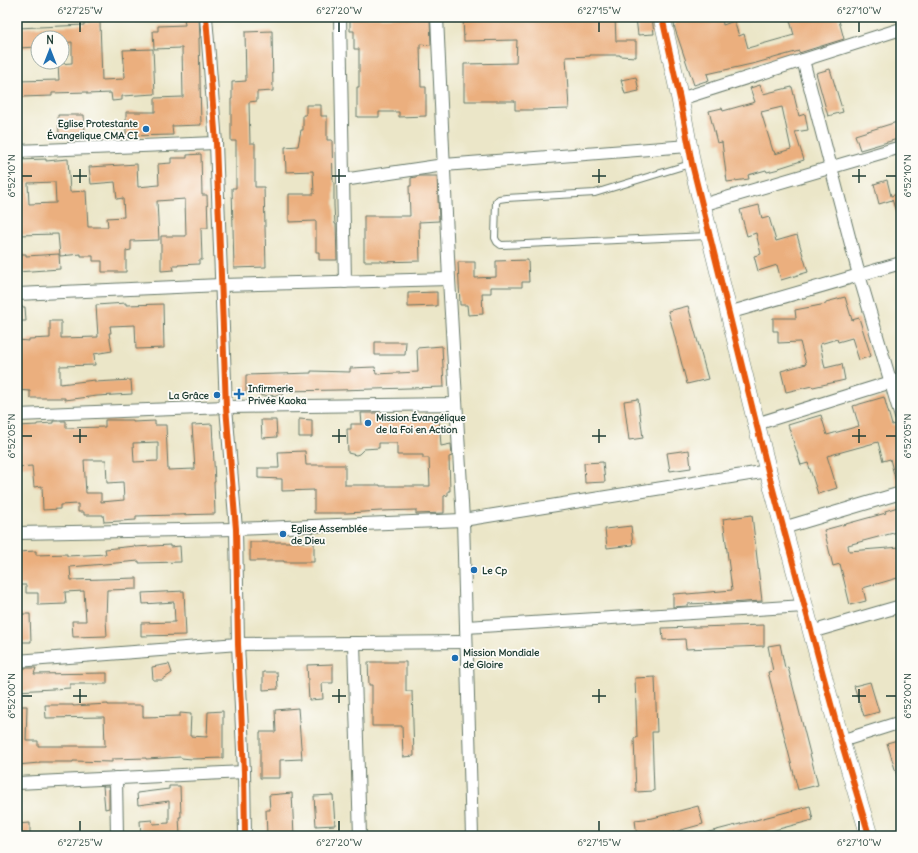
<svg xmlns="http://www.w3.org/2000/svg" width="918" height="853" font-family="Delius,sans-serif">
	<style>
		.building { fill: #ebaf7e; fill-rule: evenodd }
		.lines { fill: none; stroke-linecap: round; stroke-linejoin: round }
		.lane-casing { stroke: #667868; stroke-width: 8 }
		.street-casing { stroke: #667868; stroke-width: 14 }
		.secondary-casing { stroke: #667868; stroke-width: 18 }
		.lane { stroke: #fff; stroke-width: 6 }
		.street { stroke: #fff; stroke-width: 12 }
		.secondary { stroke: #fff; stroke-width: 17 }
		.cycleway-casing { stroke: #fdfcf7; stroke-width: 8 }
		.cycleway { stroke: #e8590c; stroke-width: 6 }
		.ticks { fill: none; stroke: #1f3d34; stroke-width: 1.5 }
		.poi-dot { fill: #1f6fb2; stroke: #fdfcf7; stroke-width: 1.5 }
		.labels { text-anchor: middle; stroke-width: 3.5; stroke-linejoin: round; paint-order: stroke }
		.poi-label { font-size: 10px; font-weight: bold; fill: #1f3d34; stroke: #fdfcf7; text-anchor: start }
		.neatline { fill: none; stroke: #1f3d34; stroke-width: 1.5 }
		.ticks-label { font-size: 10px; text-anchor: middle; fill: #1f3d34 }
	</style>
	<rect width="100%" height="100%" fill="#fdfcf7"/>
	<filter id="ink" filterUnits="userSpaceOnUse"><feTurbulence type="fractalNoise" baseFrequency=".025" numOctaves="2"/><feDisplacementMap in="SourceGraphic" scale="8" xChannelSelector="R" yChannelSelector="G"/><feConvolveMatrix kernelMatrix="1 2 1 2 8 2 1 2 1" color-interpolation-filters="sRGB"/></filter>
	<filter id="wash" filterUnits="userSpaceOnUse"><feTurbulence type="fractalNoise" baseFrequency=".012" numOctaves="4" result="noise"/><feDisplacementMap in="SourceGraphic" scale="16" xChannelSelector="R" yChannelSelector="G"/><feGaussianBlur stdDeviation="0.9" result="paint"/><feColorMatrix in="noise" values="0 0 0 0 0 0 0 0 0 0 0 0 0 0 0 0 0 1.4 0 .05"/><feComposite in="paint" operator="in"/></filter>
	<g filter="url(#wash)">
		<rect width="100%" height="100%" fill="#ebe6c8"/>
		<g id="blocks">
			<!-- building -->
			<g class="building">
				<polygon points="199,17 200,38 199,38 201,125 172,126 173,135 126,136 126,112 155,112 155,98 183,97 182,48 154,49 153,31 158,31 158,26 185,25 184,18"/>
				<polygon points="350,17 430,17 431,45 420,44 421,87 426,87 426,116 399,117 399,112 379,112 379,117 357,117 357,87 359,87 359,49 354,49 354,31 350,31"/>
				<polygon points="463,17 615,17 616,41 636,41 636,57 620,56 620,55 590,55 590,56 566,57 569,109 537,110 515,110 515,101 464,101 464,64 516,63 517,40 464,41"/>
				<polygon points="644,17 652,17 654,34 638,35 636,18"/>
				<polygon points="674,17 722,17 723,25 734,21 739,36 744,34 748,48 794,35 789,17 838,17 844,39 799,53 799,51 756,63 707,74 709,80 694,85 675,29 674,23 676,23"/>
				<polygon points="100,22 102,80 123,79 123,78 125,77 123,50 153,49 155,94 122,96 122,100 112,101 111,93 87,94 87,92 52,93 52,96 21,97 17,97 17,81 59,80 58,64 72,63 72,42 62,43 62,38 38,38 38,47 18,48 17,28 84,25 84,23"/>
				<polygon points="272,31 273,91 257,92 257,101 249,102 250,143 255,143 255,187 264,187 266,267 234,268 232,188 236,188 236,141 231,141 231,99 232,99 232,82 246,81 245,32"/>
				<polygon points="830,69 843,112 828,116 816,73"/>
				<polygon points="636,77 639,91 625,94 621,80"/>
				<path d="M760 85 763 94 792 87 799 116 805 114 808 130 795 132 804 160 779 168V169L767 172 766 170 748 175 749 179 727 182 722 142 717 143 709 111 722 108 723 111 755 102 750 88ZM782 107 791 149 775 154 774 151H773L761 112Z"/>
				<polygon points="306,105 321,105 321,116 327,116 327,140 332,140 333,182 334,182 334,205 335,224 336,224 337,260 319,260 319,252 316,252 316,221 289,222 289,194 314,194 313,171 286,172 285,147 298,146 301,130 303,130 303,115 306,115"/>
				<polygon points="58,115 84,115 85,134 59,134"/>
				<polygon points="897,122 901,133 901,138 860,150 855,135"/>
				<path d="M201 154 202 195H207L208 228H201L202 260H199V264L178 265V266H173L174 270 161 271V236H186L185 199 157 201 159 240 131 241V250L126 251V272H102V261H93V256H81V254L60 256 58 234 17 235V160L46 159V161L68 159 70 192 86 191 88 227H108L107 218 124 217 123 198 117 199 115 182 91 184 89 167 137 164 138 187 159 185 158 164 171 163V158H187V155ZM55 182 56 203 29 204 28 183Z"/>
				<polygon points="420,176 437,176 439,221 419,222 420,261 382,262 382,261 364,261 364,216 410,216 409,186 411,186 411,178"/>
				<polygon points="887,180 891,196 901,193 901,222 899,222 892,199 892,200 879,204 874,184"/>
				<polygon points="759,205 762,219 769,217 776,241 797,235 808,272 781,280 777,265 758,271 754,256 761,254 756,233 747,236 740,210"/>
				<polygon points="17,254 26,254 26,256 59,254 60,269 17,272"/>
				<polygon points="528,260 529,282 522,282 522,287 491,287 491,293 482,293 483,314 468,315 467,305 460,305 458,262 475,262 475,278 496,277 496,261"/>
				<polygon points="437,292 437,306 408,307 408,293"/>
				<polygon points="845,297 852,320 859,318 871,356 859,360 852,338 838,342 837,339 820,344 825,368 842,364 845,380 813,387 812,386 786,392 781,371 806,364 800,342 778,343 778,331 773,331 773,318 796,318 795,310 826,304 826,302"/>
				<polygon points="126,303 126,305 163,304 164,348 136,349 135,325 110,326 111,333 109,333 112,351 94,354 95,365 60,366 60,384 95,380 95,382 131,380 132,394 97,396 65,400 65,398 30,398 30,391 17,390 17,340 29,341 29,339 50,338 50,321 61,321 61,338 98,337 96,305"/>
				<polygon points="688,306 708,379 687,384 668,311"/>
				<polygon points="17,307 25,307 26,321 17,321"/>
				<polygon points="375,342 406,342 405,355 375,355"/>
				<polygon points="442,346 444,387 339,390 282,391 283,395 261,396 260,392 246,393 246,375 311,373 311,371 350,372 350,368 375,367 376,374 418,372 417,348"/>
				<polygon points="884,397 892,425 896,424 898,437 895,438 901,464 901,486 897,486 890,459 883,461 878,442 827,456 837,488 818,494 808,463 801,465 788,425 821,415 827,435 859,426 853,406"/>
				<polygon points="638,399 643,438 629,440 624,401"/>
				<polygon points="361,413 379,413 379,419 407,419 407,420 439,417 441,446 451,444 452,456 449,457 450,491 448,491 448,495 444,496 444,513 416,514 416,510 381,511 347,513 314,513 314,490 282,491 282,479 258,478 258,468 279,468 278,452 305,451 306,465 345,465 345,485 380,485 380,486 430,486 429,458 423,458 423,455 397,455 397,443 379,443 379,448 364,449 359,454 356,455 348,453 347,429 351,429 351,424 362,424"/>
				<polygon points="299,419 312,420 312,437 299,437"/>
				<path d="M105 420H133V422L155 421V425H166L168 470 195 469 192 425 212 424 215 482H214L215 514 136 516V520L104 522 103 515H84V512H78V504L60 505V509L43 510 42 486 34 487 32 466 17 467V426L37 425V424L53 423V421H66V428L105 427ZM158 442V461L134 462 133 443ZM84 460H106L107 483 123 482 124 500 101 502V493H86Z"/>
				<polygon points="261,420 276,420 277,437 262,438"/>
				<polygon points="689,450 691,468 670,471 667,453"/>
				<polygon points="603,462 605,482 585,483 584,463"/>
				<polygon points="901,506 901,531 848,545 849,551 901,547 901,560 898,560 901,571 901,577 863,588 866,601 850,605 840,564 833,566 824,530 886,513 885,511"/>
				<polygon points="752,515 762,601 710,604 710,603 688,604 688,606 673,607 673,594 687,593 687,594 732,590 723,519"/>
				<polygon points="631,526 633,545 607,548 605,529"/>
				<polygon points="250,542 314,542 314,562 284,562 284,561 250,561"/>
				<polygon points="170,545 170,547 180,546 181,562 139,563 139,561 70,567 71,580 137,578 137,589 107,590 106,620 107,636 73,637 72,621 86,621 84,591 65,592 66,604 38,605 38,593 26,593 26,585 17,585 17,552 36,551 36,555 67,554 67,556 106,554 105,549 135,546 135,547"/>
				<polygon points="184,591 186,635 141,636 141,623 175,622 174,602 143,604 142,593"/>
				<polygon points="17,614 30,614 31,642 17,642"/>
				<polygon points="764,625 764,646 686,649 685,639 663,640 662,628"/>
				<polygon points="780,644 785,668 788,667 818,785 798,790 768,672 773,671 768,646"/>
				<polygon points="368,662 406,662 406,691 412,691 414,756 403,757 402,726 372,726 372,685 369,685"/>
				<polygon points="169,664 172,673 162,680 153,680 152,667"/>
				<polygon points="333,664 333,683 322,683 323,699 309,700 307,665"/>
				<polygon points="19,668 36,668 34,674 107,673 107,684 70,684 70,688 17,691 17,680 18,680"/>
				<polygon points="263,672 277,672 278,689 263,690"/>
				<polygon points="655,677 657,732 652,732 654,791 636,792 634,738 637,738 635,678"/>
				<polygon points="870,682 879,712 864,716 854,686"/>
				<polygon points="108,704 108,705 143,705 143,717 180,716 180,713 191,714 190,736 207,737 208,712 223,711 223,758 192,759 181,758 181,757 146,759 146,758 112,759 112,762 73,761 73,762 39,762 39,763 17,765 17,706 27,706 26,741 38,741 38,746 105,746 104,717 46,718 45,705 73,705 73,706"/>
				<polygon points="298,708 302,759 280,760 280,778 260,778 260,732 276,732 275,710"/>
				<polygon points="901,739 901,782 899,782 887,743"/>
				<polygon points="103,786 109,786 109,808 105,809"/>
				<polygon points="169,786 180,786 181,817 179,817 180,836 141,836 140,821 152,820 153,824 169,823 169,801 138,805 137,793 169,789"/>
				<polygon points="292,793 294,836 267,836 266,810 270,810 269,795"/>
				<polygon points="333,795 335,825 316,826 314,796"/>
				<polygon points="698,806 703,824 660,836 637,836 635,820 653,818"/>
				<polygon points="810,806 813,820 752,836 705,836 705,833"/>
				<polygon points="30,823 30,836 17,836 17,824"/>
			</g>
		</g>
	</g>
	<g filter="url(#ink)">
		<use href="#blocks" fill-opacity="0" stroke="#667868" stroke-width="1"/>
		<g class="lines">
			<!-- lane casing -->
			<g class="lane-casing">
				<polyline id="lane" points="690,164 595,193 506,198 499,199 496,202 495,238 497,242 501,245 708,236"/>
			</g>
			<!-- street casing -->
			<g class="street-casing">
				<g id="street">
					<polyline points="206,17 216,143 226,407 236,529 238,644 244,772 245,836"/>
					<polyline points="340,17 345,282"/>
					<polyline points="437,17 449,279 463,520 472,836"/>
					<polyline points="803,60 859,275 901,417"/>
					<polyline points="680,99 901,29"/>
					<polyline points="17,151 216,143"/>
					<polyline points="343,180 444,165 688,146"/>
					<polyline points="702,205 901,147"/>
					<polyline points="17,294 221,285 449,279"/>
					<polyline points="728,313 901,263"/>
					<polyline points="17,415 226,407 456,404"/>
					<polyline points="756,424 901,379"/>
					<polyline points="783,528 901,493"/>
					<polyline points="17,533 236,529 463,520 768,471"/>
					<polyline points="466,627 804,606"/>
					<polyline points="811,632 901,606"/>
					<polyline points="354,643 360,836"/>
					<polyline points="17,661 238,644 466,642"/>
					<polyline points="841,741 901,722"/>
					<polyline points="116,778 117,836"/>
					<polyline points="17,783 244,772"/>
				</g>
			</g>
			<!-- secondary casing -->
			<g class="secondary-casing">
				<polyline id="secondary" points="662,17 680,99 692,164 768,471 841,741 869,835 867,836"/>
			</g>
			<!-- lane -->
			<use href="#lane" class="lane"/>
			<!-- street -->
			<use href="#street" class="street"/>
			<!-- secondary -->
			<use href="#secondary" class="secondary"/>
			<!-- cycleway casing -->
			<g class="cycleway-casing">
				<g id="cycleway">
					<polyline points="206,17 216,143 226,407 236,529 238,644 244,772 245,836"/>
					<polyline points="662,17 680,99 692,164 768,471 841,741 869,835 867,836"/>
				</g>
			</g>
			<!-- cycleway -->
			<use href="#cycleway" class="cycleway"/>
		</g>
	</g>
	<!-- ticks -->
	<path class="ticks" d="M80 22V32M339 22V32M599 22V32M859 22V32M80 169V183M339 169V183M599 169V183M859 169V183M22 176H32M73 176H87M332 176H346M592 176H606M852 176H866M886 176H896M80 429V443M339 429V443M599 429V443M859 429V443M22 436H32M73 436H87M332 436H346M592 436H606M852 436H866M886 436H896M80 689V703M339 689V703M599 689V703M859 689V703M22 696H32M73 696H87M332 696H346M592 696H606M852 696H866M886 696H896M80 821V831M339 821V831M599 821V831M859 821V831"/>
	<!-- markers -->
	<g class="poi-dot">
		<circle cx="146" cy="129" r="4"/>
		<path d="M237 388h4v4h4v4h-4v4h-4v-4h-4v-4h4z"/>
		<circle cx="217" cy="395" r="4"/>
		<circle cx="368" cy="423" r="4"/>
		<circle cx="283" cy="534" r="4"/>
		<circle cx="474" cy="570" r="4"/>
		<circle cx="455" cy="658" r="4"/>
	</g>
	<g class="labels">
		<!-- poi labels -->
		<g class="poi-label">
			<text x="138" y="127" text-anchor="end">Eglise Protestante<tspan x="138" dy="12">Évangelique CMA CI</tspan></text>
			<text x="248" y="392">Infirmerie<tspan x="248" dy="12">Privée Kaoka</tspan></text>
			<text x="209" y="399" text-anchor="end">La Grâce</text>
			<text x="376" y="421">Mission Évangélique<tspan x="376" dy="12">de la Foi en Action</tspan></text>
			<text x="291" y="532">Eglise Assemblée<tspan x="291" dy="12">de Dieu</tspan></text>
			<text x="482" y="574">Le Cp</text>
			<text x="463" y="656">Mission Mondiale<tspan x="463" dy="12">de Gloire</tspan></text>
		</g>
	</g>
	<!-- margin -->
	<rect width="918" height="853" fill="none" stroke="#fdfcf7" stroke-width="44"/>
	<!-- north arrow -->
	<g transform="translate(50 50)"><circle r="19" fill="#fdfcf7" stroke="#a4b0a9"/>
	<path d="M0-3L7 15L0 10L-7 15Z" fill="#1f6fb2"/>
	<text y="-6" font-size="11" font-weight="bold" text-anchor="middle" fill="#1f3d34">N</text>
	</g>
	<rect x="22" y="22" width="874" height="809" class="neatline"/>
	<g class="ticks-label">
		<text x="80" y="14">6°27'25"W</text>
		<text x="339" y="14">6°27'20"W</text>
		<text x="599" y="14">6°27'15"W</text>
		<text x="859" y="14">6°27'10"W</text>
		<text transform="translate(11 176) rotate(-90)" y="4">6°52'10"N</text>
		<text transform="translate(907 176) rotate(-90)" y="4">6°52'10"N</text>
		<text transform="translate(11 436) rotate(-90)" y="4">6°52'05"N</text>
		<text transform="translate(907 436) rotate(-90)" y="4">6°52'05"N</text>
		<text transform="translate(11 696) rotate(-90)" y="4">6°52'00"N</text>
		<text transform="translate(907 696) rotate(-90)" y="4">6°52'00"N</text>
		<text x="80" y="846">6°27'25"W</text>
		<text x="339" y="846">6°27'20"W</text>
		<text x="599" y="846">6°27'15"W</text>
		<text x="859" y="846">6°27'10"W</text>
	</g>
</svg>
